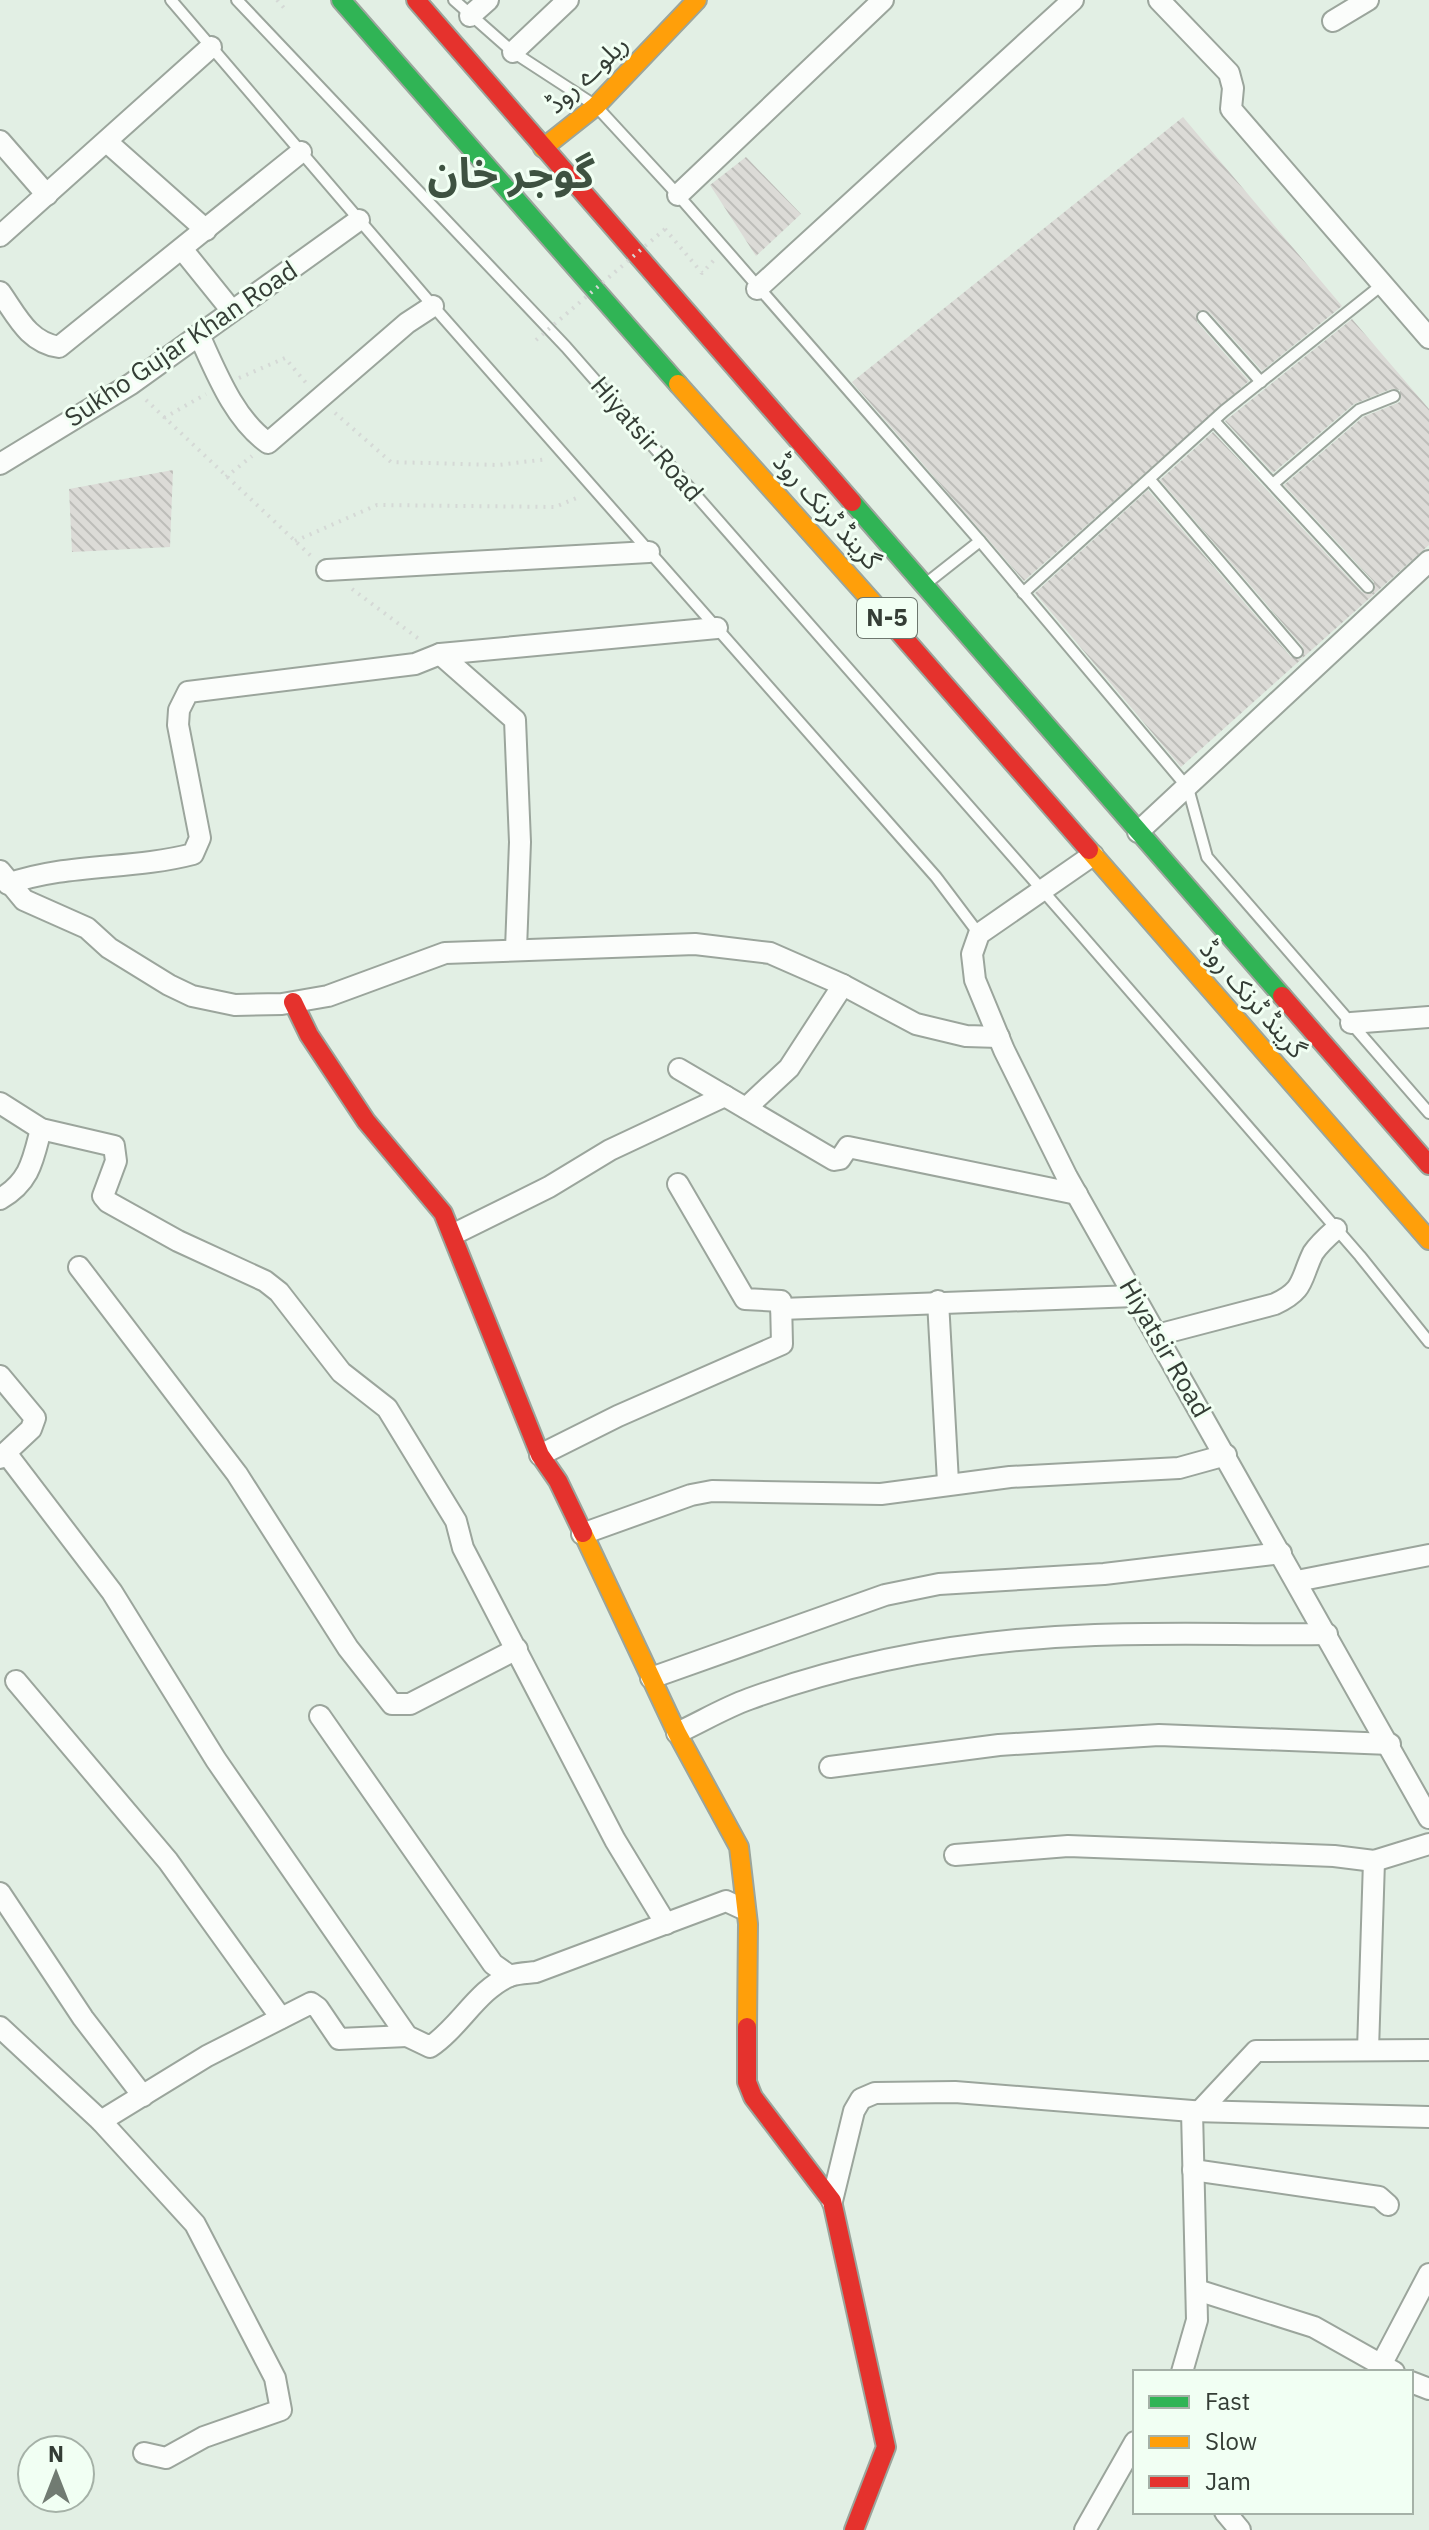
<svg xmlns="http://www.w3.org/2000/svg" width="1429" height="2530" font-family="'IBM Plex Sans','Noto Sans Arabic',sans-serif">
	<style>
		.building { fill: url(#building-back-hatch) }
		.lines { fill: none; stroke-linecap: round; stroke-linejoin: round }
		.lane-casing { stroke: #9ba59c; stroke-width: 14 }
		.street-casing { stroke: #9ba59c; stroke-width: 24 }
		.fast-casing { stroke: #9ba59c; stroke-width: 22 }
		.slow-casing { stroke: #9ba59c; stroke-width: 22 }
		.jam-casing { stroke: #9ba59c; stroke-width: 22 }
		.path { stroke: #d5d9d6; stroke-width: 4; stroke-dasharray: 2 6; stroke-linecap: butt }
		.lane { stroke: #fbfdfb; stroke-width: 10 }
		.street { stroke: #fbfdfb; stroke-width: 20 }
		.fast { stroke: #30b455; stroke-width: 18 }
		.slow { stroke: #ff9f0a; stroke-width: 18 }
		.jam { stroke: #e5322d; stroke-width: 18 }
		.path-bridge { stroke: #d5d9d6; stroke-width: 4; stroke-dasharray: 2 6; stroke-linecap: butt }
		.labels { text-anchor: middle; stroke-width: 6; stroke-linejoin: round; paint-order: stroke }
		.shield { fill: #f1fff3; stroke: #6d776e; stroke-width: 2 }
		.shield-label { font-size: 24px; font-weight: bold; fill: #343d35 }
		.street-label { font-size: 26px; fill: #343d35; stroke: #f1fff3 }
		.town-label { font-size: 42px; font-weight: bold; fill: #3e5241; stroke: #f1fff3 }
	</style>
	<defs>
		<pattern id="building-back-hatch" width="6" height="6" patternUnits="userSpaceOnUse" patternTransform="scale(2)"><rect width="6" height="6" fill="#dcdbd7"/><path d="M-1 5l2 2M0 0l6 6M5-1l2 2" fill="none" stroke="#bdbdb9"/></pattern>
	</defs>
	<rect width="100%" height="100%" fill="#e2efe4"/>
	<!-- building -->
	<g class="building">
		<polygon points="1183,117 1342,306 1262,371 1209,312 1198,311 1197,322 1249,381 1024,581 852,382"/>
		<polygon points="746,157 801,214 756,256 710,185"/>
		<polygon points="1352,319 1429,409 1429,545 1181,767 1035,593 1148,490 1291,657 1302,659 1303,647 1160,480 1213,432 1362,592 1373,593 1374,582 1284,485 1363,417 1400,402 1400,390 1391,389 1354,404 1273,473 1225,421"/>
		<polygon points="173,470 170,547 72,552 69,489"/>
	</g>
	<g class="lines">
		<!-- lane casing -->
		<g class="lane-casing">
			<g id="lane">
				<polyline points="171,0 433,306 936,877 979,934"/>
				<polyline points="237,0 566,347 1072,924 1360,1256 1429,1342"/>
				<polyline points="454,0 513,52 596,106 678,195 980,541 1188,788 1207,857 1429,1113"/>
				<polyline points="1203,317 1261,382"/>
				<polyline points="1214,421 1368,587"/>
				<polyline points="1151,481 1297,652"/>
				<polyline points="1273,484 1359,410 1394,396"/>
				<polyline points="928,582 980,541"/>
				<polyline points="1023,593 1224,411 1383,284"/>
			</g>
		</g>
		<!-- street casing -->
		<g class="street-casing">
			<g id="street">
				<polyline points="1159,0 1229,73 1233,88 1231,109 1429,338"/>
				<polyline points="470,16 488,0"/>
				<polyline points="1333,21 1368,0"/>
				<polyline points="513,52 568,0"/>
				<polyline points="0,141 47,195"/>
				<polyline points="107,142 206,230"/>
				<polyline points="678,195 883,0"/>
				<polyline points="0,236 211,47"/>
				<polyline points="182,249 232,311"/>
				<polyline points="757,289 1073,0"/>
				<path d="M0 292C17 316 28 342 59 347L301 152"/>
				<path d="M199 335C216 372 234 419 268 443L407 323 433 306"/>
				<polyline points="0,464 131,384 359,220"/>
				<polyline points="327,570 649,552"/>
				<polyline points="440,654 515,720 520,842 516,949"/>
				<polyline points="1138,832 1429,561"/>
				<polyline points="1093,855 979,934 972,954 975,980 1004,1050 1067,1177 1429,1818"/>
				<polyline points="0,871 24,900 87,928 109,948 169,985 192,996 235,1005 282,1004 328,996 445,953 695,944 770,953 843,985 916,1024 966,1036 999,1037"/>
				<path d="M8 884C67 863 132 870 193 854L200 838 178 725 179 710 188 692 415 664 440 654 717 628"/>
				<polyline points="1351,1023 1429,1017"/>
				<polyline points="679,1069 834,1160 840,1159 848,1147 1077,1194"/>
				<polyline points="0,1103 41,1129 114,1146 116,1161 103,1196 108,1202 178,1241 265,1281 279,1292 341,1372 387,1408 456,1521 463,1548 615,1840 666,1924"/>
				<polyline points="746,1108 789,1068 843,985"/>
				<path d="M0 1199C30 1182 33 1160 41 1129"/>
				<polyline points="454,1234 549,1187 610,1150 725,1096"/>
				<polyline points="79,1267 237,1474 348,1648 392,1704 410,1704 517,1649"/>
				<polyline points="938,1301 948,1482"/>
				<polyline points="781,1309 1135,1296"/>
				<path d="M1157 1335 1275 1304C1305 1290 1300 1280 1313 1253 1319 1244 1328 1236 1336 1229"/>
				<polyline points="0,1376 35,1418 31,1429 0,1458"/>
				<path d="M6 1453 112 1592 216 1760 407 2036 430 2047C459 2028 478 1989 510 1976 517 1973 528 1973 536 1972L726 1901 741 1908"/>
				<polyline points="540,1455 618,1416 782,1344 781,1301 745,1299 678,1184"/>
				<polyline points="582,1534 691,1495 712,1491 881,1494 1010,1477 1179,1468 1226,1455"/>
				<polyline points="1297,1581 1429,1555"/>
				<polyline points="651,1678 885,1595 939,1584 1104,1574 1281,1553"/>
				<polyline points="16,1681 168,1861 281,2018"/>
				<polyline points="320,1716 493,1964 510,1976"/>
				<path d="M677 1733C701 1722 724 1708 749 1699 859 1659 978 1639 1095 1635 1173 1632 1250 1635 1327 1634"/>
				<polyline points="830,1767 999,1745 1159,1735 1390,1744"/>
				<polyline points="955,1855 1068,1846 1334,1856 1374,1861 1429,1844"/>
				<polyline points="0,1893 83,2018 143,2096"/>
				<polyline points="0,2027 101,2121 195,2224 275,2378 281,2410 204,2437 166,2458 144,2453"/>
				<polyline points="1368,2050 1374,1861"/>
				<polyline points="1200,2111 1256,2051 1429,2050"/>
				<polyline points="101,2121 207,2056 311,2003 318,2008 339,2039 407,2036"/>
				<polyline points="1193,2170 1379,2197 1388,2205"/>
				<polyline points="832,2201 854,2111 861,2099 875,2093 955,2092 1192,2111 1429,2117"/>
				<polyline points="1197,2290 1314,2327 1394,2372"/>
				<polyline points="1381,2365 1429,2274"/>
				<polyline points="1182,2372 1197,2320 1192,2111"/>
				<polyline points="1411,2382 1429,2389"/>
				<polyline points="1225,2512 1240,2530"/>
				<polyline points="1085,2530 1135,2442"/>
			</g>
		</g>
		<!-- fast casing -->
		<g class="fast-casing">
			<g id="fast">
				<polyline points="341,0 678,384"/>
				<polyline points="852,502 1282,996"/>
			</g>
		</g>
		<!-- slow casing -->
		<g class="slow-casing">
			<g id="slow">
				<polyline points="543,148 596,106 697,0"/>
				<polyline points="678,384 884,615"/>
				<polyline points="1089,850 1429,1240"/>
				<polyline points="583,1533 677,1733 739,1847 748,1924 747,2027"/>
			</g>
		</g>
		<!-- jam casing -->
		<g class="jam-casing">
			<g id="jam">
				<polyline points="416,0 852,502"/>
				<polyline points="884,615 1089,850"/>
				<polyline points="1282,996 1429,1165"/>
				<polyline points="293,1002 309,1035 366,1121 443,1213 540,1455 558,1481 583,1533"/>
				<polyline points="747,2027 747,2082 753,2097 832,2201 886,2447 854,2530"/>
			</g>
		</g>
		<!-- path -->
		<g class="path">
			<polyline points="277,0 285,9"/>
			<polyline points="665,229 702,273 716,258"/>
			<polyline points="239,378 285,358 307,384"/>
			<polyline points="146,400 311,556"/>
			<polyline points="335,413 391,462 498,465 548,459"/>
			<polyline points="164,418 206,394"/>
			<polyline points="226,477 252,456"/>
			<polyline points="295,541 377,505 555,507 579,497"/>
			<polyline points="352,589 419,639"/>
		</g>
		<!-- lane -->
		<use href="#lane" class="lane"/>
		<!-- street -->
		<use href="#street" class="street"/>
		<!-- fast -->
		<use href="#fast" class="fast"/>
		<!-- slow -->
		<use href="#slow" class="slow"/>
		<!-- jam -->
		<use href="#jam" class="jam"/>
		<!-- path-bridge -->
		<polyline class="path-bridge" points="536,340 665,229"/>
	</g>
	<g class="labels">
		<!-- shield labels -->
		<rect class="shield" x="857" y="598" width="60" height="40" rx="6"/>
		<g class="shield-label">
			<text x="887" y="626">N-5</text>
		</g>
		<!-- street labels -->
		<g class="street-label">
			<text transform="translate(587 74) rotate(-43)" y="9">ریلوے روڈ</text>
			<text transform="translate(181 344) rotate(-34)" y="9">Sukho Gujar Khan Road</text>
			<text transform="translate(647 439) rotate(49)" y="9">Hiyatsir Road</text>
			<text transform="translate(827 511) rotate(48)" y="9">گرینڈ ٹرنک روڈ</text>
			<text transform="translate(1253 999) rotate(49)" y="9">گرینڈ ٹرنک روڈ</text>
			<text transform="translate(1165 1348) rotate(60)" y="9">Hiyatsir Road</text>
		</g>
		<!-- town labels -->
		<g class="town-label">
			<text x="511" y="188">گوجر خان</text>
		</g>
	</g>
	<!-- legend -->
	<rect x="1133" y="2370" width="280" height="144" fill="#f1fff3" stroke="#a5b1a7" stroke-width="2"/>
	<rect x="1149" y="2396" width="40" height="12" fill="#30b455" stroke="#a5b1a7" stroke-width="2"/>
	<text x="1205" y="2410" font-size="24" fill="#343d35">Fast</text>
	<rect x="1149" y="2436" width="40" height="12" fill="#ff9f0a" stroke="#a5b1a7" stroke-width="2"/>
	<text x="1205" y="2450" font-size="24" fill="#343d35">Slow</text>
	<rect x="1149" y="2476" width="40" height="12" fill="#e5322d" stroke="#a5b1a7" stroke-width="2"/>
	<text x="1205" y="2490" font-size="24" fill="#343d35">Jam</text>
	<!-- north arrow -->
	<g transform="translate(56 2474)"><circle r="38" fill="#f1fff3" stroke="#a5b1a7" stroke-width="2"/>
	<path d="M0-6L14 30L0 20L-14 30Z" fill="#717b72"/>
	<text y="-12" font-size="22" font-weight="bold" text-anchor="middle" fill="#343d35">N</text>
	</g>
</svg>
